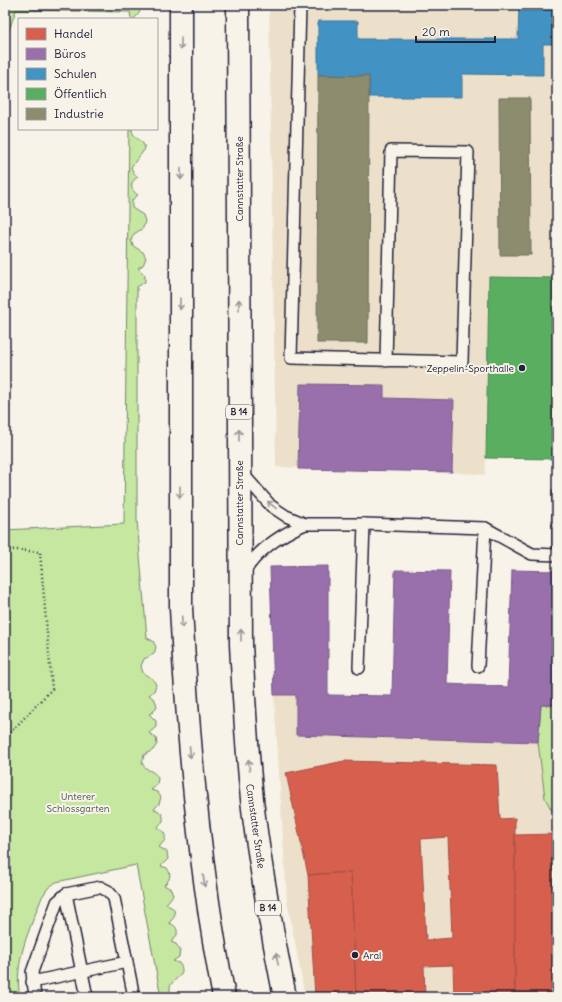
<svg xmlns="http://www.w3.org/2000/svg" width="562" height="1002" font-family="Delius,sans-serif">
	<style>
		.built { fill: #ece0ca }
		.green { fill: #c5e7a0; stroke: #74846e }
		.shops { fill: #d6604d; stroke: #a04d48; fill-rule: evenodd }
		.offices { fill: #9970ab; stroke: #755989 }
		.schools { fill: #4393c3; stroke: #39719a }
		.public { fill: #5aae61; stroke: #498456 }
		.industry { fill: #8c8c6e; stroke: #6c6c5f }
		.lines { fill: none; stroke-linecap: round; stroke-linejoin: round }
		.lane-casing { stroke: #22223b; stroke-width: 14 }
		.primary-casing { stroke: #22223b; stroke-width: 25 }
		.path { stroke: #22223b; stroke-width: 2.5; stroke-dasharray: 1 3; stroke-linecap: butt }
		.lane { stroke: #f7f3e8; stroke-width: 11 }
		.primary { stroke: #f7f3e8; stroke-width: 22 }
		.oneway { stroke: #97959a }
		.poi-dot { fill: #22223b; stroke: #f7f3e8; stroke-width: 1.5 }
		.labels { text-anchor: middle; stroke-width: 4; stroke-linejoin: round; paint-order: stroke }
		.shield { fill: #f7f3e8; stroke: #62616f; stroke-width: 1 }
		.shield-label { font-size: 9px; font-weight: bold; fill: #22223b }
		.street-label { font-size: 10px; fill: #22223b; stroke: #f7f3e8 }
		.poi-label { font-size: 10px; fill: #22223b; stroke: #f7f3e8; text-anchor: end }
		.park-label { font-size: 10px; fill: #4b5354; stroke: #f7f3e8 }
	</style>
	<rect width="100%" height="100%" fill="#f7f3e8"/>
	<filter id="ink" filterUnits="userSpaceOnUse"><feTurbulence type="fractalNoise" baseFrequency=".025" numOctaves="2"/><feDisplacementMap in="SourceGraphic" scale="8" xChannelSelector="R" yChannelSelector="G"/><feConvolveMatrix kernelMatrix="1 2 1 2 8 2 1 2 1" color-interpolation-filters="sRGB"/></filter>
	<g filter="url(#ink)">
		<!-- built -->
		<g class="built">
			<polygon points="269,5 557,5 557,459 486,458 485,475 452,472 276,467"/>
			<polygon points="274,695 296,695 296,735 538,742 545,798 557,820 557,997 305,997 287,900"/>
		</g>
		<!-- green -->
		<g class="green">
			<polygon points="5,5 134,5 140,12 134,19 131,19 130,12 16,10 5,42"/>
			<path d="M129 129H132C132 139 144 139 145 149L131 167 134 174 138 177C129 182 130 190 138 195L132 200V208L143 215 145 221 143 228 134 234 131 240 133 246 143 252 146 258 143 265 138 268 145 275V282L137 287V520L147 638 153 641 156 647 154 654 144 659 141 666 143 673 153 679 156 685 154 691 149 695 155 700 157 706 153 712 149 714 156 721V727L149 733 156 738 157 744 153 750 144 755 142 763C145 771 155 770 158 778L157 785 151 790 157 792 161 797 159 804 154 809C160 811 164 814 163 821L157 828C163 830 166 833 165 840L159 847 167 852 168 859 161 866 167 868C172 875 170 880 164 885L171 889 173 895 166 904 174 909 175 916 169 923C175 925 178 928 177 935L171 942 176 944 180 950 179 957 173 961 179 963C188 975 175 977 170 986V993L175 997H161L136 865 56 882 48 888 42 897C30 929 13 962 20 997H5V530L124 524Z"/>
			<polygon points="541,705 557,705 557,820 545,798 538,742"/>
		</g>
		<!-- shops -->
		<g class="shops">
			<path d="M344 761 497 765 500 819 515 818V997H454L453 965 424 966 425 997H356L351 872 308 875 286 773ZM448 837 452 938 426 940 421 839Z"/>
			<polygon points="557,834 557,997 515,997 515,835"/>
			<polygon points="351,872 356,997 315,997 308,875"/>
		</g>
		<!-- offices -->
		<g class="offices">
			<polygon points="300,384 384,385 384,398 454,400 452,472 298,469"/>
			<rect x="552" y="490" width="5" height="59"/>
			<polygon points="328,566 328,695 392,696 395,570 450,571 447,684 508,687 512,570 557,571 557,705 541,705 538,742 296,735 296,695 274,695 270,567"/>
		</g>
		<!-- schools -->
		<polygon class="schools" points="519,5 557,5 557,44 543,44 543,75 462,74 462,97 369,97 369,76 318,75 318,21 358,21 358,39 518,39"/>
		<!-- public -->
		<polygon class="public" points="489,277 557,278 557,459 486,458"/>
		<!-- industry -->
		<g class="industry">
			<polygon points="318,75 369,76 368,343 317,343"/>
			<polygon points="499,98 530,98 531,255 500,255"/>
		</g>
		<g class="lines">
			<!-- lane casing -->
			<g class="lane-casing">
				<g id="lane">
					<polyline points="300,5 291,358 462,362 468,152 391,151 386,361"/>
					<polyline points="243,474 271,506 286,516 305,524 364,524 485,528 532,554 557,555"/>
					<path d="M243 574C257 550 280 535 305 524"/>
					<polyline points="478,666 485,528"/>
					<polyline points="359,668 364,524"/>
					<polyline points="66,894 87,997"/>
					<polyline points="32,982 127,962"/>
					<polyline points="35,997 32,972 57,902 66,894 100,887 108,891 114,898 134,997"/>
				</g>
			</g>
			<!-- primary casing -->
			<g class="primary-casing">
				<g id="primary">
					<path d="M181 5V608C188 738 199 868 224 997"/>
					<path d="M238 5 241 644C244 702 247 759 254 817 262 877 273 937 285 997"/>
				</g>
			</g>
			<!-- path -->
			<g class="path">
				<polyline points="5,7 7,5"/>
				<polyline points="5,549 40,552 52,689 5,738"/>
			</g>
			<!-- lane -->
			<use href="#lane" class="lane"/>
			<!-- primary -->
			<use href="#primary" class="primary"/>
		</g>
		<!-- one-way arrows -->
		<defs><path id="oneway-shaft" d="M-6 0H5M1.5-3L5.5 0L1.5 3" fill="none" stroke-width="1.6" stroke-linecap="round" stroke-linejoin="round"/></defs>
		<g class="oneway">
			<use href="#oneway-shaft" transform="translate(181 44) rotate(90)"/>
			<use href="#oneway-shaft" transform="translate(181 174) rotate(90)"/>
			<use href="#oneway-shaft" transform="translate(180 304) rotate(90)"/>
			<use href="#oneway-shaft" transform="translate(239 305) rotate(-90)"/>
			<use href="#oneway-shaft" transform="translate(239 435) rotate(-90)"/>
			<use href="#oneway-shaft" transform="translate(180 492) rotate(90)"/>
			<use href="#oneway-shaft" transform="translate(272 505) rotate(-141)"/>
			<use href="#oneway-shaft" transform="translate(182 622) rotate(87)"/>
			<use href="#oneway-shaft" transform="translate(241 635) rotate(-91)"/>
			<use href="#oneway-shaft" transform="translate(190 752) rotate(85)"/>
			<use href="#oneway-shaft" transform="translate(249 765) rotate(-96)"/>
			<use href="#oneway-shaft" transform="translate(204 881) rotate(82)"/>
			<use href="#oneway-shaft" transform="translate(277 959) rotate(-101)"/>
		</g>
	</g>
	<!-- markers -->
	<g class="poi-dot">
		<circle cx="522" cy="368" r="4"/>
		<circle cx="355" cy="955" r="4"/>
	</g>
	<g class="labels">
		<!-- shield labels -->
		<g class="shield">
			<rect x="226" y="405" width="26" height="14" rx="3"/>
			<rect x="255" y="901" width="26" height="14" rx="3"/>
		</g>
		<g class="shield-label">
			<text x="239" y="415">B 14</text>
			<text x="268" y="911">B 14</text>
		</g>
		<!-- street labels -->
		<g class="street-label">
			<text transform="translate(239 179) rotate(-90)" y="4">Cannstatter Straße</text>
			<text transform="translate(239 503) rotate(-90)" y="4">Cannstatter Straße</text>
			<text transform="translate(256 826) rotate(82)" y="4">Cannstatter Straße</text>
		</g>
		<!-- poi labels -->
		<g class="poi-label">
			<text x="514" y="372">Zeppelin-Sporthalle</text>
			<text x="363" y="959" text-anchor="start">Aral</text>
		</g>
		<!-- park labels -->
		<g class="park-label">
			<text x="78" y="800">Unterer<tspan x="78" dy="12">Schlossgarten</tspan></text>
		</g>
	</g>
	<!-- margin -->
	<rect width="562" height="1002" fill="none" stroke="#f7f3e8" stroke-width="20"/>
	<rect x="10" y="10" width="542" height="982" fill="none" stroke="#22223b" stroke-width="1.5" filter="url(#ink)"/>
	<!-- legend -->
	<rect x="18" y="18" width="140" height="112" fill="#f7f3e8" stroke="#a29fa3"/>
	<rect x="26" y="28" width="20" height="12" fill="#d6604d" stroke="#a29fa3"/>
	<text x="54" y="38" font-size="12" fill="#22223b">Handel</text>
	<rect x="26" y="48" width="20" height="12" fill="#9970ab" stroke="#a29fa3"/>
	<text x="54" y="58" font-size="12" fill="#22223b">Büros</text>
	<rect x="26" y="68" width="20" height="12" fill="#4393c3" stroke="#a29fa3"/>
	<text x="54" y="78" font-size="12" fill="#22223b">Schulen</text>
	<rect x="26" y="88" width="20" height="12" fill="#5aae61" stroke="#a29fa3"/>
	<text x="54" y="98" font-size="12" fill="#22223b">Öffentlich</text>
	<rect x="26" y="108" width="20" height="12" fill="#8c8c6e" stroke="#a29fa3"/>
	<text x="54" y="118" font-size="12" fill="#22223b">Industrie</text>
	<!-- scale -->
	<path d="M416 36v6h79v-6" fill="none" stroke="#22223b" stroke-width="2"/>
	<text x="422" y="36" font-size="12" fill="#22223b" stroke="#f7f3e8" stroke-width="3" paint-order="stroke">20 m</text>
</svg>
